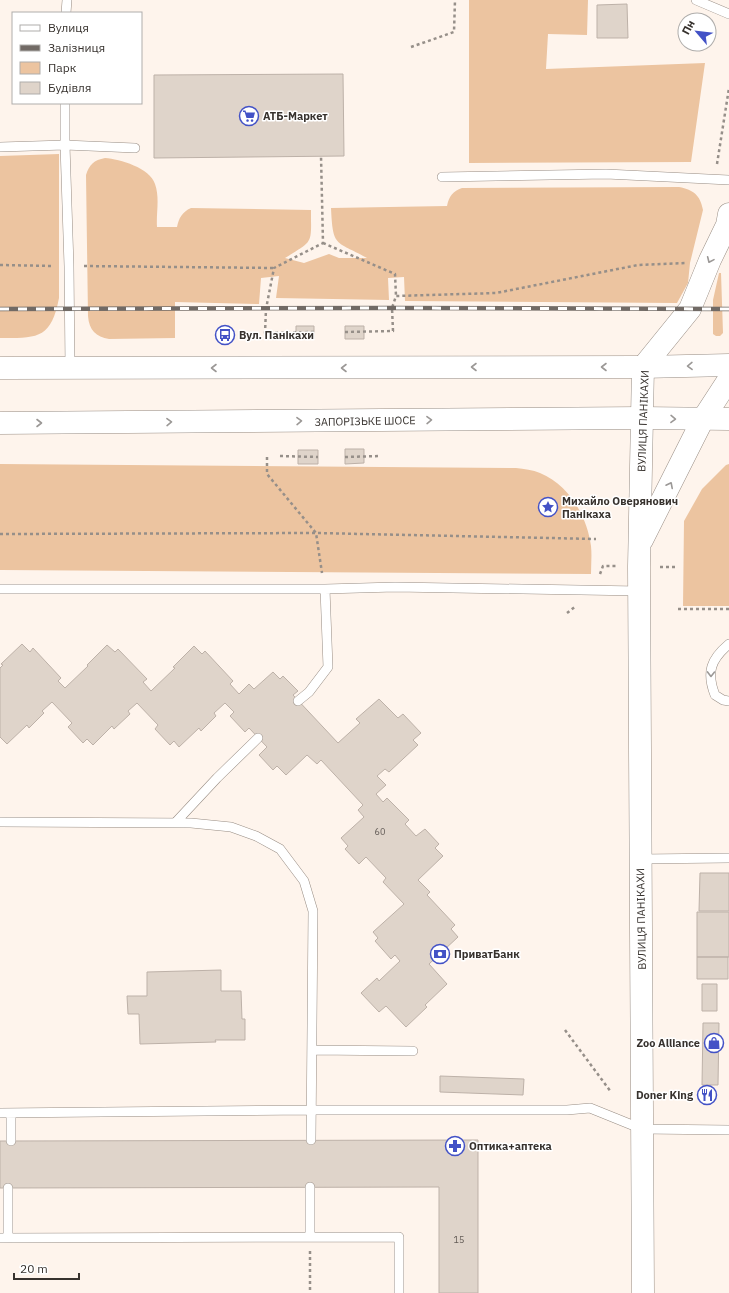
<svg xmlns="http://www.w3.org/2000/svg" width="729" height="1293" font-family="'IBM Plex Sans',sans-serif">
<rect width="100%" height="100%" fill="#fef4ec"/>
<!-- green -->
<path fill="#ecc4a0" d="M469,0H588L587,35L548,34L546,69L705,63L691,162L469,163Z
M59,154V298C51,339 38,338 0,338V156Z
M105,158C120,159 150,168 155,184C160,198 156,213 157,227H177C179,218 182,212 191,208L311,210C311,245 314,240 285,258L304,263L329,254L339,258H367C335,240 333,248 331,208L447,206C449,196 453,191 462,188L679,187C694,190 700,195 703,210L690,263L688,283L677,303L405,301L404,277L388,278L389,300L276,298L279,276L261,278L259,304L175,302V338L109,339C96,337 89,330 88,316L86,175C89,165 94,160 105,158Z
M719,273H721L723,333L720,336H716L713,334V300Z
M0,464L516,468C524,469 533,470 540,473C569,485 587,516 591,546C592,556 591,565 591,574L0,570Z
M729,464V606H683L684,521L702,489L726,465Z"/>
<!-- building -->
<path fill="#dfd4ca" stroke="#bdb1a8" d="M627,4L628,38H597V5Z
M343,74L344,156L154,158V75Z
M296,326H314V339H296Z
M345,326H364V339H345Z
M345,449H364V463L345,464Z
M298,450H318V464H298Z
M22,644L30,652L33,648L61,678L58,681L65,688L88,666L87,665L107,645L115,652L118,649L147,679L143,682L151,691L175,668L173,667L194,646L202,654L205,651L233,681L230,684L239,694L249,684L254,689L273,672L280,679L283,676L298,691L293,695L338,743L360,723L356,719L379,699L398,718L403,714L421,733L413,740L418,745L389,772L385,769L377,776L386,785L376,794L383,802L387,798L409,820L405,824L416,836L425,829L439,844L435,848L443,856L418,880L430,892L427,895L455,925L451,929L458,937L429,964L447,984L425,1005L427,1007L406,1027L386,1006L379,1012L361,993L377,978L379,981L400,961L395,955L391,959L375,941L378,938L373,932L404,904L383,882L386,878L366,857L359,864L345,849L348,846L341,838L364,817L358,810L363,805L321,760L317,764L307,755L286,775L277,766L273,770L259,755L267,747L249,728L245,732L230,716L234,712L225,703L214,713L216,716L201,731L199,728L179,747L174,741L170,745L155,729L158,725L137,703L128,711L130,714L114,729L112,726L93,745L87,739L83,743L68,727L72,723L52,702L42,711L44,713L29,728L27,725L7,744L0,737V668L3,665L1,664Z
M700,873H729V911H699Z
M697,912H729V957H697Z
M697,957H728V979H697Z
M221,970V991H241L242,1019H245V1040H215L216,1042L140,1044L139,1014H128L127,996H147V972Z
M702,984H717V1011H702Z
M703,1023H719L718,1085H702Z
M440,1076L524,1079L523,1095L440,1092Z
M701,1088H710V1102H701Z
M478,1140V1293H439V1187L0,1188V1141Z"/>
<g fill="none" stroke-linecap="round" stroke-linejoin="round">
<defs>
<path id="lane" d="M696,0L729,14
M66,13L67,0
M65,103V145L69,266L70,368
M0,147L65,145L135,148
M442,177L606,174L729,180
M0,589H325L395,587L639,591
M729,644C711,659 706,672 715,695L723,700L729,701
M298,701L309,692L328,667L325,589
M0,822L191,823L231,827L256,836L280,849L304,881L313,911L311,1140
M175,823L217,778L258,738
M640,859L729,858
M312,1050L413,1051
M0,1113L312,1110H567L590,1108L642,1129L729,1130
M11,1141V1113
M310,1237V1187
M0,1238L399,1237V1293
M8,1238V1188"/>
<path id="secondary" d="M642,540L703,419L729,379
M643,1293L639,567L643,367L690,309L710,260L727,225L729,214"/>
<path id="primary" d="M0,368L643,367L729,365
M0,423L642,418L729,419"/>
</defs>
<!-- lane casing -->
<use href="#lane" stroke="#988d84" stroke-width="10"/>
<!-- secondary casing -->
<use href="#secondary" stroke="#988d84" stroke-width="23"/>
<!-- primary casing -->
<use href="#primary" stroke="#988d84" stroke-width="23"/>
<!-- path -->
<path stroke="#968f89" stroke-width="2.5" stroke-dasharray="3 3" stroke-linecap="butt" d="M411,47L454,32L455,0
M717,164L729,88
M323,243L395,274L396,296
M0,265L53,266
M84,266L274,268
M314,332L265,333L266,309L274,268L323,243L321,156
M345,332L393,331L392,308L396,296L496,293L638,265L685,263
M280,456L318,457
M267,457V474L316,533L322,573
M345,457L380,456
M0,534L316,533L596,539
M660,567H678
M600,574L603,566H617
M678,609H729
M567,613L576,606
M565,1030L611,1092
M310,1251V1293"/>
<!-- lane -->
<use href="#lane" stroke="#fff" stroke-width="9"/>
<!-- secondary -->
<use href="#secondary" stroke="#fff" stroke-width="22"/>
<!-- primary -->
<use href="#primary" stroke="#fff" stroke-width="22"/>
<defs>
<path id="rail" d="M0,309L392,308L729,309"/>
</defs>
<!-- rail casing -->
<use href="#rail" stroke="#716a65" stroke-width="4.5"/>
<!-- rail -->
<use href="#rail" stroke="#fff" stroke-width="3" stroke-dasharray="9" stroke-linecap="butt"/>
</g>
<!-- one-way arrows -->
<defs><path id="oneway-chevron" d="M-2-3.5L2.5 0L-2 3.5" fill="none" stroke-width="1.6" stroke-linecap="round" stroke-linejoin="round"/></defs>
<g stroke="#9b9896">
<use href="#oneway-chevron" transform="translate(710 260) rotate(114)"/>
<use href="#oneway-chevron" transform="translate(690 366) rotate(179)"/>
<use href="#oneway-chevron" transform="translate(474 367) rotate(180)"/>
<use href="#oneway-chevron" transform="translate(604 367) rotate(180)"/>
<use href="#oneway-chevron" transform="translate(214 368) rotate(180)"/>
<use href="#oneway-chevron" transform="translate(344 368) rotate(180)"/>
<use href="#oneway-chevron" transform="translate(673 419) rotate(1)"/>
<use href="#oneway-chevron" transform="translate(429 420) rotate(-1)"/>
<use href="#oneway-chevron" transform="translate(299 421) rotate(-1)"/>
<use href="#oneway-chevron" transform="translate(169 422) rotate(-1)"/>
<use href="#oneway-chevron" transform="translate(39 423)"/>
<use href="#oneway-chevron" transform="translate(670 485) rotate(-63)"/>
<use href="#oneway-chevron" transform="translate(711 674) rotate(91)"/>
</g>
<!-- icons -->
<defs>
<symbol id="supermarket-ring" viewBox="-11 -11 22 22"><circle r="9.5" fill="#fff" stroke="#4352c6" stroke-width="1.5"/><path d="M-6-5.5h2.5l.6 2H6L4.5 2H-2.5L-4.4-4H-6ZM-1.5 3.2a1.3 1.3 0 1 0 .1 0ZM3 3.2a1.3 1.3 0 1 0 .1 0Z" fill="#4352c6"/></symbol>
<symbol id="bus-ring" viewBox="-11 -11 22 22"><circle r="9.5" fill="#fff" stroke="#4352c6" stroke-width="1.5"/><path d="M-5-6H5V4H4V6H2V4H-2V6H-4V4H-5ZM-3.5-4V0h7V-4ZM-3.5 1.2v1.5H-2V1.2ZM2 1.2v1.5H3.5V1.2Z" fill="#4352c6"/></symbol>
<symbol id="sight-ring" viewBox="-11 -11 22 22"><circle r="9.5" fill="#fff" stroke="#4352c6" stroke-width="1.5"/><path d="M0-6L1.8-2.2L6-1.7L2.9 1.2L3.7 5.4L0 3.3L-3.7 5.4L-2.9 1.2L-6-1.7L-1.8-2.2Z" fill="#4352c6"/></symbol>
<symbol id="bank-ring" viewBox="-11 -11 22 22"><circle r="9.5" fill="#fff" stroke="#4352c6" stroke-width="1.5"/><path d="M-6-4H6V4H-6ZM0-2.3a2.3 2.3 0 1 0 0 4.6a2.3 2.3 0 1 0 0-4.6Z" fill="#4352c6"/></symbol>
<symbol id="shop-ring" viewBox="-11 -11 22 22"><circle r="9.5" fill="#fff" stroke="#4352c6" stroke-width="1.5"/><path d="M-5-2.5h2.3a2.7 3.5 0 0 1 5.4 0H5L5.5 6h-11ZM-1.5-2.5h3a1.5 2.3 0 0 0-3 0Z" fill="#4352c6"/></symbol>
<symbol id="restaurant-ring" viewBox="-11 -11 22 22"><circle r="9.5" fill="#fff" stroke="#4352c6" stroke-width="1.5"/><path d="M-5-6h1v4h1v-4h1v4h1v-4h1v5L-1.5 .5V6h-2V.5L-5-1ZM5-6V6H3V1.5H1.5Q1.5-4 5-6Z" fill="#4352c6"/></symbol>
<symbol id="pharmacy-ring" viewBox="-11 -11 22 22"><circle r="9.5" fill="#fff" stroke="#4352c6" stroke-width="1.5"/><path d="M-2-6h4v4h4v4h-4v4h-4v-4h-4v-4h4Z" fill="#4352c6"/></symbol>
</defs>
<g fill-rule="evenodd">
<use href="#supermarket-ring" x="238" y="105" width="22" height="22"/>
<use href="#bus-ring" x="214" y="324" width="22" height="22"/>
<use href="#sight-ring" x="537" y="496" width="22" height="22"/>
<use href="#bank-ring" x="429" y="943" width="22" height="22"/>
<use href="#shop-ring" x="703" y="1032" width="22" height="22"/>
<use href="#restaurant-ring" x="696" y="1084" width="22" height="22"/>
<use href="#pharmacy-ring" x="444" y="1135" width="22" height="22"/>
</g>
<g text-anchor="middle" stroke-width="3" stroke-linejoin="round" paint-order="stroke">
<!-- number labels -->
<g font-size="9" fill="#615a55">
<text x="380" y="835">60</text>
<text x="459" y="1243">15</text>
</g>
<!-- poi labels -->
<g font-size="11" font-weight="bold" fill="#37322e" stroke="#fff" text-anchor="start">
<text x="263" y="120">АТБ-Маркет</text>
<text x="239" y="339">Вул. Панікахи</text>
<text x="562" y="505">Михайло Оверянович<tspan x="562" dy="13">Панікаха</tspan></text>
<text x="454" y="958">ПриватБанк</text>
<text x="700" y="1047" text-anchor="end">Zoo Alliance</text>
<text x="693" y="1099" text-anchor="end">Doner King</text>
<text x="469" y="1150">Оптика+аптека</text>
</g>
<!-- street labels -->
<g font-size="11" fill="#37322e" stroke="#fff">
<text transform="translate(365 421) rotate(-1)" y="4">ЗАПОРІЗЬКЕ ШОСЕ</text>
<text transform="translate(643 421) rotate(-88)" y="4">ВУЛИЦЯ ПАНІКАХИ</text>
<text transform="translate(641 919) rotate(-91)" y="4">ВУЛИЦЯ ПАНІКАХИ</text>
</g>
</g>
<!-- legend -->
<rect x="12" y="12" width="130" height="92" fill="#ffffff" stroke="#afadab"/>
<rect x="20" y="25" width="20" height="6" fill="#ffffff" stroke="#afadab"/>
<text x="48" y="32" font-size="12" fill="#37322e">Вулиця</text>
<rect x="20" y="45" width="20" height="6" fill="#716a65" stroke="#afadab"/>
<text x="48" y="52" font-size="12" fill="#37322e">Залізниця</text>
<rect x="20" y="62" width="20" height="12" fill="#ecc4a0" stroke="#afadab"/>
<text x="48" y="72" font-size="12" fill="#37322e">Парк</text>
<rect x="20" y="82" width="20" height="12" fill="#dfd4ca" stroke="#afadab"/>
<text x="48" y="92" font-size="12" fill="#37322e">Будівля</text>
<!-- north arrow -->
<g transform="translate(697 32) rotate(298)"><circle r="19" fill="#ffffff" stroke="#afadab"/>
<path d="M0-3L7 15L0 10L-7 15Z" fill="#4352c6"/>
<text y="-6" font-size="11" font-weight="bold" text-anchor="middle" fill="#37322e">Пн</text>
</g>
<!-- scale -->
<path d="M14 1273v6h65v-6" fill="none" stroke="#37322e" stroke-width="2"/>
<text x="20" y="1273" font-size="12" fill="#37322e" stroke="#ffffff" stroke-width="3" paint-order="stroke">20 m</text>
</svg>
